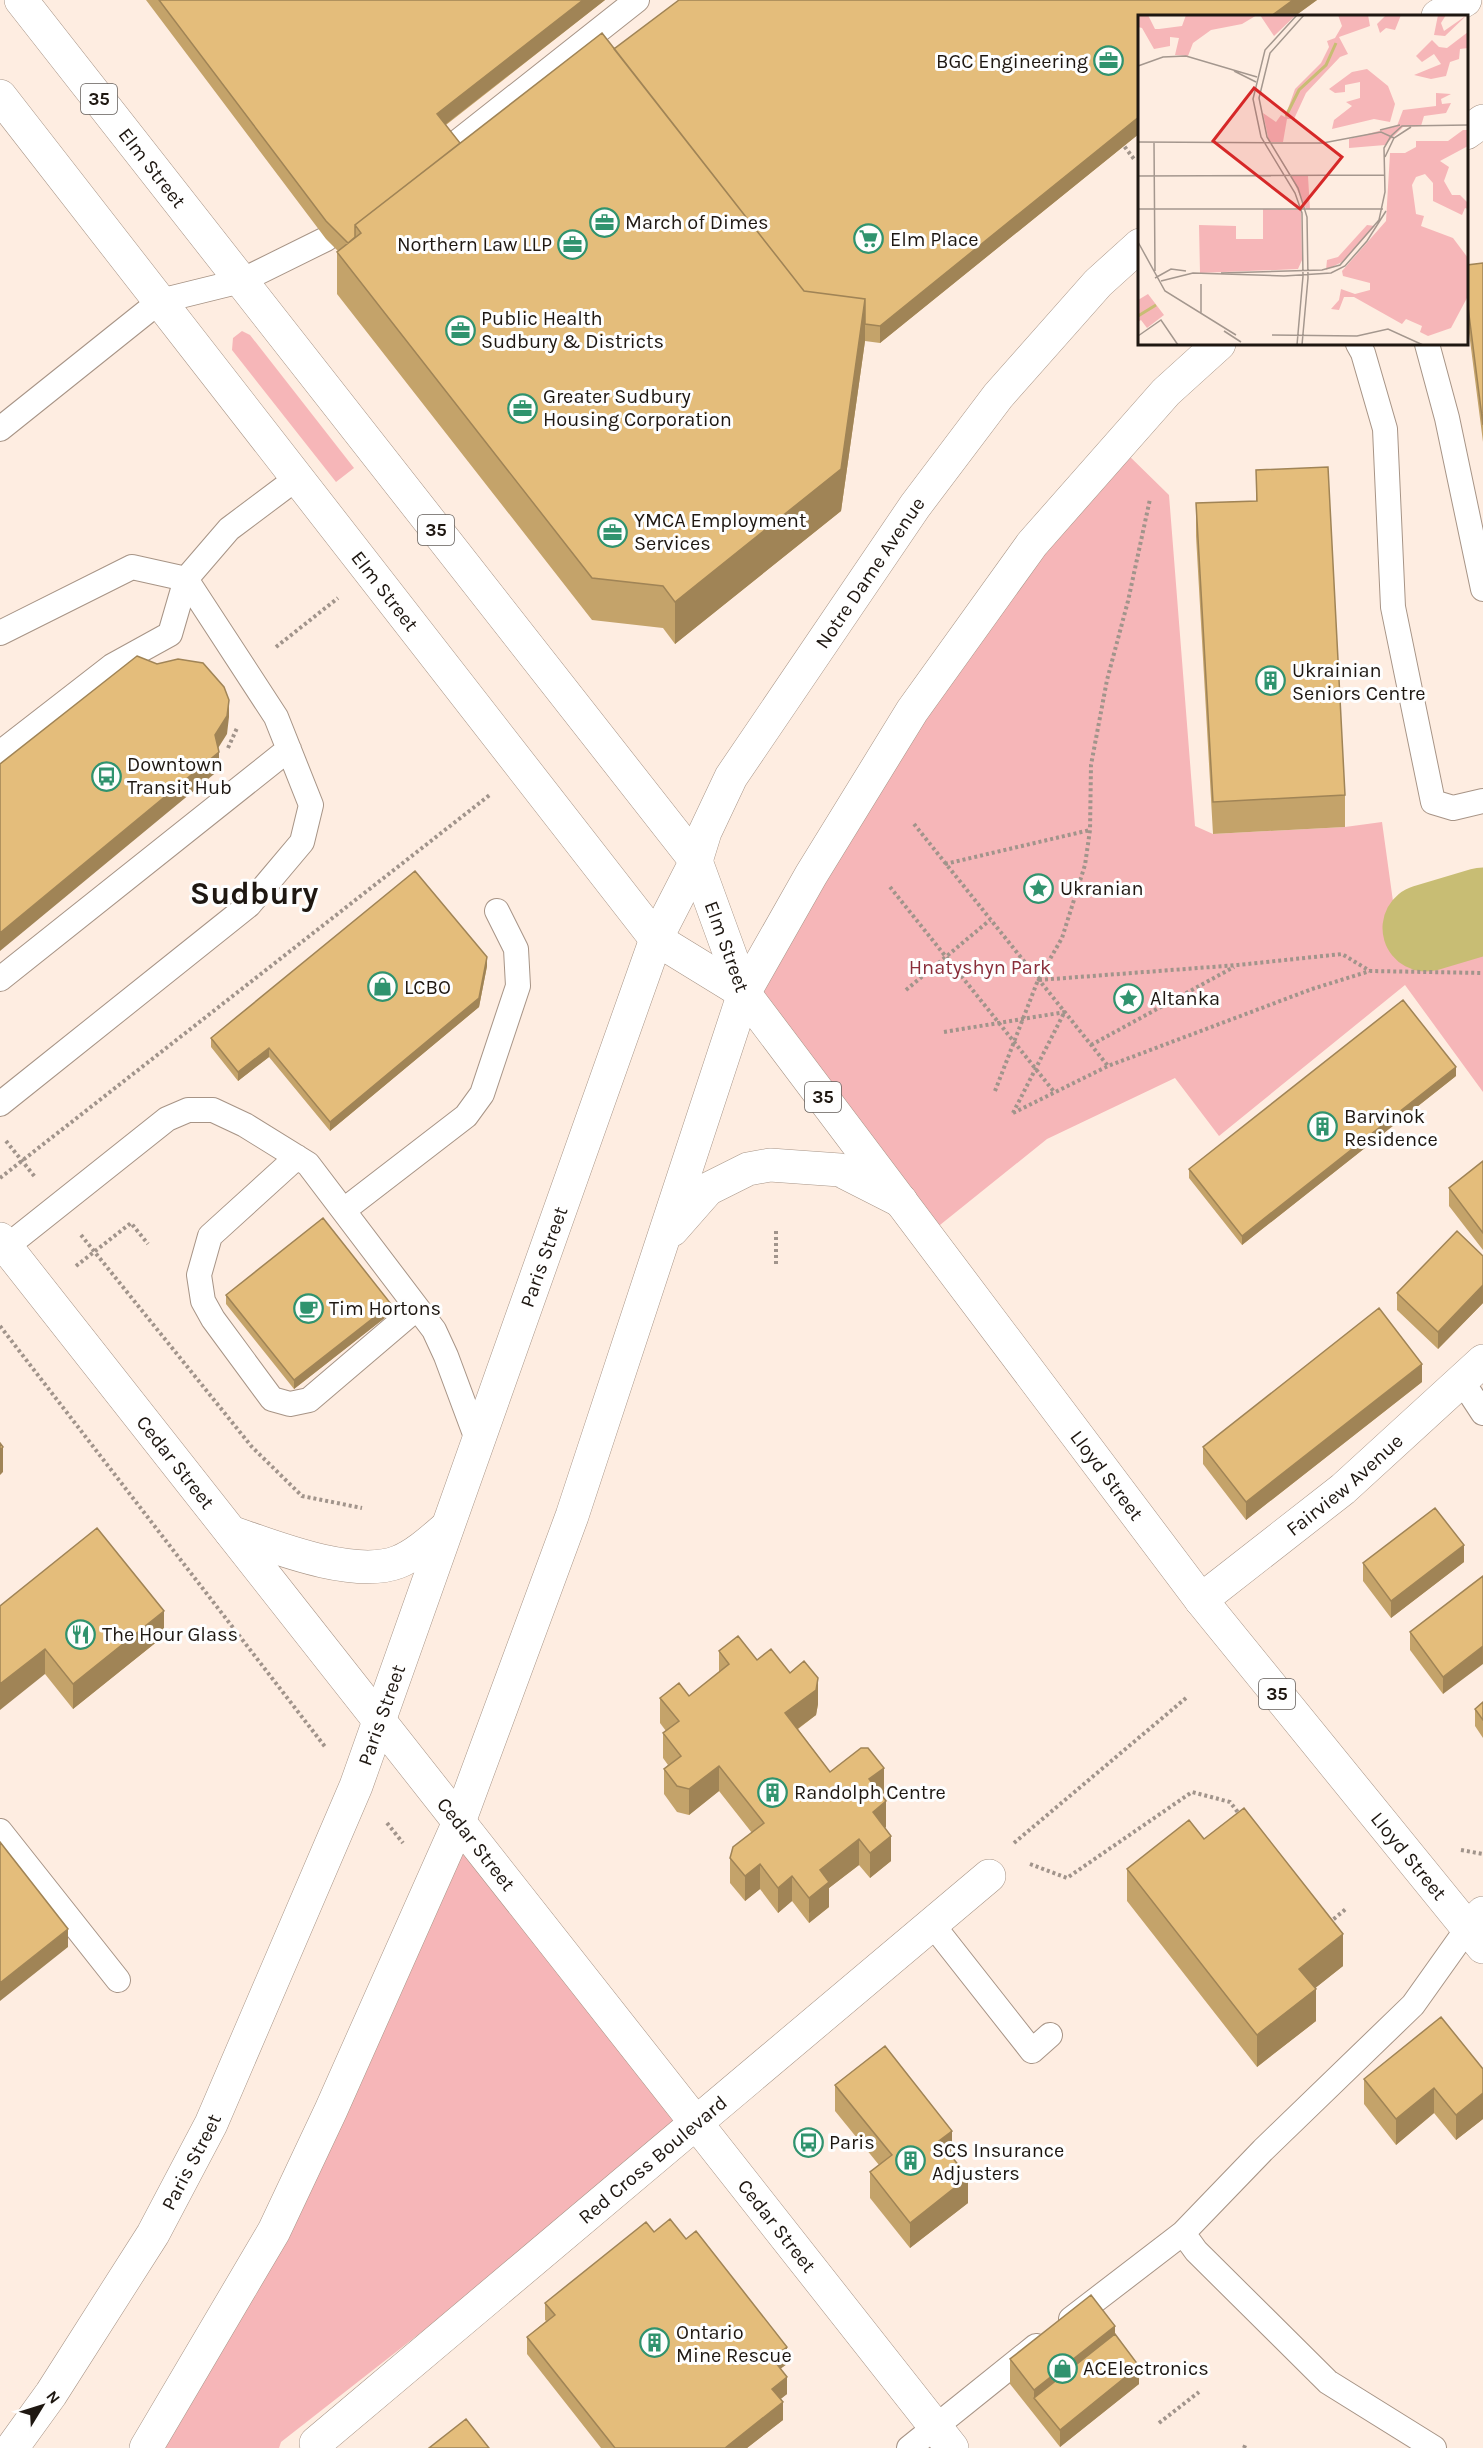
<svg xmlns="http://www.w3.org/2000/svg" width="1483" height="2448" font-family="Karla,sans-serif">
<rect width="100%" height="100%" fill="#feede1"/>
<!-- green -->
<path fill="#f6b6b8" d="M242,331L250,335L354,468L336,482L232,350L233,338Z
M1121,448L1169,495L1195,826L1213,834L1345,827L1382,822L1396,923L1483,883V1092L1405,985L1219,1136L1175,1078L1047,1139L930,1233L749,992L915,714Z
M459,1828L690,2122L281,2442L279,2448H150Z"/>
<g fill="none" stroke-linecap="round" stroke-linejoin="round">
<!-- river -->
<path stroke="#c8bd74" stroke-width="87" d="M1426,928L1483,911"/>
<defs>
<path id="lane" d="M451,147L637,0
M1358,344L1363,353L1385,429L1393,607L1433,802L1453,808L1483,801
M1427,344L1447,418L1483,589
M0,429L160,301L241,281L326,239
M0,633L132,567L186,579L276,717L311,805L302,842L249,905L0,1104
M0,753L112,666L170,634L186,579L229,529L297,478
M0,979L289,749
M297,1157L210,1236L199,1275L203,1301L213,1319L272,1399L290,1404L309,1400L417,1308
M344,1210L466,1116L482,1094L518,986L516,949L497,911
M6,1247L167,1119L188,1110H213L245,1125L308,1164L434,1330L446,1356L478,1442
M1462,1381L1483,1413
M0,1831L118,1980
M932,1924L1032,2051L1050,2035
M1183,2233L1196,2251L1328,2382L1434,2448
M1071,2319L1183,2233L1263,2150L1413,2005L1467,1929
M909,2448L1036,2346"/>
<g id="street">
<path id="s1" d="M1201,1600L1343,1489L1483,1361"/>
<path d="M1467,1929L1483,1913"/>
<path id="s2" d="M316,2443L989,1876"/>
</g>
<g id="secondary">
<path d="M1438,16L1465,0"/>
<path d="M1466,133L1483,121"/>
<path d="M672,1230L708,1189L748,1169L770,1165L840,1170L901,1201"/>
<path id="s3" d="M0,1239L952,2448"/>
<path d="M231,1532C274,1547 354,1579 398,1562C416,1555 433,1539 447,1527"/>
<path id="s4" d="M12,2448L51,2394L153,2234L211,2124L356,1786L656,939L696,861L705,832L731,777L915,506L998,396L1098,283L1140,245"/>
<path d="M146,2448L274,2231L331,2110L459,1822L572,1516L744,993L811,875L912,711L1032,544L1166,392L1219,344"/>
</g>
<g id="primary">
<path id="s5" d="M21,0L696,861L744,993L1201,1600L1483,1947"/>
<path id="s6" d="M0,96L656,939L744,993"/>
</g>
</defs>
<!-- lane casing -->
<use href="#lane" stroke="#a79486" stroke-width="26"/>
<!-- street casing -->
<use href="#street" stroke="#a79486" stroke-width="34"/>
<!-- secondary casing -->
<use href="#secondary" stroke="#a79486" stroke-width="34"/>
<!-- primary casing -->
<use href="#primary" stroke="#a79486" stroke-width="34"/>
<!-- path -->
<path stroke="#a1948b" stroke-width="4" stroke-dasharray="3 3" stroke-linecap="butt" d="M1121,142L1134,159
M276,647L338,598
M228,748L237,728
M914,824L1108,1066
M945,864L1090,830
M890,887L1055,1093
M1039,980L1238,965L1342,954L1370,971
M906,990L990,920
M944,1032L1065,1012
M1091,1045L1234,967
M995,1091L1038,980L1062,938L1085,865L1090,830L1091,765L1107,680L1128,601L1150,499
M1013,1113L1108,1066L1312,989L1370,971L1483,973
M1013,1113L1064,1013
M6,1141L35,1177
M0,1178L491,794
M81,1235L252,1447L302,1496L362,1508
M776,1264V1230
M76,1266L131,1223L148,1244
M0,1326L326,1748
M387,1823L403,1843
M1014,1843L1186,1698
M1461,1850L1483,1854
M1030,1864L1067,1878L1192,1792L1230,1802L1240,1815
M1329,1923L1347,1908
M1159,2423L1199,2392
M1244,2448L1246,2443"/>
<!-- lane -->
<use href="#lane" stroke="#fff" stroke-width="24"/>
<!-- street -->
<use href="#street" stroke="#fff" stroke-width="33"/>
<!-- secondary -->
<use href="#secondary" stroke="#fff" stroke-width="33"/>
<!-- primary -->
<use href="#primary" stroke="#fff" stroke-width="33"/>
</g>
<!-- wall -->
<path fill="#c4a36a" d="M146,0H605L446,125L460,143L614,49L679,0H1317L1295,16H1140V133L880,343L865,341L841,511L675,644L663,628L592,620L337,294V252L338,251L326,239Z
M1483,263V442L1467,317V265Z
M1256,470L1345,795V827L1213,834L1196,536V503L1256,501Z
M487,966L479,1007L330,1131L269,1057L238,1081L211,1047V1038Z
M1456,1076L1242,1245L1189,1178V1169Z
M1483,1161V1250L1449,1206V1188Z
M1483,1256V1303L1438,1349L1397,1310V1293Z
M226,1295L391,1313L294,1389L226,1304Z
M1422,1382L1246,1520L1203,1464V1447Z
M1464,1562L1391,1618L1363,1581V1563Z
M1483,1576L1443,1694L1410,1650V1632Z
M0,1606L164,1636L73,1709L45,1674Z
M719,1651L757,1660L790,1673L818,1704L816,1715L798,1729L830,1772L884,1793L881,1795L886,1827L885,1828L891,1861L870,1878L859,1865L829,1888V1907L809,1923L792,1901L778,1913L760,1889L745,1901L730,1883V1858L752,1833L719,1791L689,1815L677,1812L664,1794V1769L668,1765L663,1758V1733L666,1731L660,1723V1698L689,1696L719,1672Z
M1483,1702V1738L1475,1726V1709Z
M1204,1839L1343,1966L1315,1988L1316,2021L1257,2067L1127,1901V1869Z
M1483,2069V2119L1456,2140L1434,2113L1396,2145L1364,2104V2079Z
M835,2085L952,2156L951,2157L968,2203L910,2248L870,2198V2172L879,2165L835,2111Z
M654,2232L787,2364L781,2368L787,2394L780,2399L783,2420L747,2448H601L527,2354V2337L546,2321L545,2320V2303Z
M1115,2326V2334L1139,2384L1060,2447L1010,2384V2359Z"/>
<!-- shaded-wall -->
<path fill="#a08456" d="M583,0H605L437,131V114Z
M1293,0H1317L1295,16H1271Z
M1140,116V133L880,343V326Z
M865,299V341L841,511L675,644V602Z
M229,700V717L227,734L215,753V735Z
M219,752V770L0,951V933Z
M487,957V966L479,1007L330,1131V1122Z
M269,1048V1057L238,1081V1072Z
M1456,1067V1076L1242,1245V1236Z
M1483,1285V1303L1438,1349V1332Z
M391,1304V1313L294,1389V1380Z
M1422,1364V1382L1246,1520V1502Z
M3,1447V1472L0,1475V1450Z
M1464,1545V1562L1391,1618V1601Z
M164,1611V1636L73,1709V1684Z
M1483,1646V1664L1443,1694V1677Z
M45,1649V1674L0,1710V1684Z
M818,1678V1704L816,1715L785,1738V1713Z
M719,1766V1791L689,1815V1789Z
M884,1768V1793L869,1805V1779Z
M886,1801V1827L873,1837V1812Z
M891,1836V1861L870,1878V1853Z
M859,1839V1865L829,1888V1907L809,1923V1898L820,1870Z
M760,1864V1889L745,1901V1876Z
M792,1876V1901L778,1913V1888Z
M68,1929V1947L0,2001V1983Z
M1343,1934V1966L1299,2001V1969Z
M1316,1989V2021L1257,2067V2035Z
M1434,2088V2113L1396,2145V2119Z
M1483,2093V2119L1456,2140V2115Z
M952,2131V2156L939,2166V2141Z
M968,2177V2203L910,2248V2223Z
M1115,2326V2351L1034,2398V2390Z
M787,2347V2364L772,2375V2358Z
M1139,2366V2384L1060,2447V2430Z
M787,2377V2394L772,2406V2389Z
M783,2402V2420L747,2448H725Z"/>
<!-- building -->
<path fill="#e4bd7b" stroke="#a08456" stroke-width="1.5" d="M159,0H583L437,114L460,143L355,225V237L348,243L326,221Z
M679,0H1293L1271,16H1140V116L880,326L865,324V299L804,291L614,49Z
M602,33L804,291L865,299L841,469L675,602L663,586L592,578L337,252L361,233L355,225Z
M1483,263V425L1467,299V265Z
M1328,467L1345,795L1213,802L1196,503L1257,501L1256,470Z
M137,656L157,664L178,659L203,663L224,687L229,700L227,716L215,735L219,752L0,933V764Z
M415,871L487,957L479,998L330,1122L269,1048L238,1072L211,1038Z
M1403,1000L1456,1067L1242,1236L1189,1169Z
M1483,1161V1233L1449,1188Z
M323,1218L391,1304L294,1380L226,1295Z
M1457,1231L1483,1256V1285L1438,1332L1397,1293Z
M1379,1308L1422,1364L1246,1502L1203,1447Z
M0,1443L3,1447L0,1450Z
M1435,1508L1464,1545L1391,1601L1363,1563Z
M97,1528L164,1611L73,1684L45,1649L0,1684V1606Z
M1483,1576V1646L1443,1677L1410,1632Z
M738,1636L757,1660L771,1649L790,1673L804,1661L818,1678L816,1690L785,1713L830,1772L861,1748H868L884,1768L869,1779L886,1801L873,1812L891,1836L870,1853L859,1839L820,1870L829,1882L809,1898L792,1876L778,1888L760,1864L745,1876L730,1858L733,1847L764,1823L719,1766L689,1789L677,1786L664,1769L681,1756L663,1733L679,1721L660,1698L679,1683L689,1696L729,1664L719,1651Z
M1483,1702V1720L1475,1709Z
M1244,1808L1343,1934L1299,1969L1316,1989L1257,2035L1127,1869L1189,1820L1204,1839Z
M0,1842L68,1929L0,1983Z
M1441,2017L1483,2069V2093L1456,2115L1434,2088L1396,2119L1364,2079Z
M885,2046L952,2131L939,2141L968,2177L910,2223L870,2172L892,2155L835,2085Z
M670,2219L686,2239L696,2231L787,2347L772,2358L787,2377L772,2389L783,2402L725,2448H615L527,2337L555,2315L545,2303L646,2222L654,2232Z
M1091,2295L1115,2326L1034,2390L1010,2359Z
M1115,2334L1139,2366L1060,2430L1034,2398Z
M466,2419L489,2448H429Z"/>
<!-- icons -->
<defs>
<symbol id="office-ring" viewBox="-11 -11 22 22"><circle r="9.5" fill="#fefefe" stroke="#30936e" stroke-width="1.5"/><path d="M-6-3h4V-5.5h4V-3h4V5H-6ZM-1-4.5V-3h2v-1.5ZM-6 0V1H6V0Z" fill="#30936e"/></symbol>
<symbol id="supermarket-ring" viewBox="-11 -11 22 22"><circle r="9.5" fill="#fefefe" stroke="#30936e" stroke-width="1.5"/><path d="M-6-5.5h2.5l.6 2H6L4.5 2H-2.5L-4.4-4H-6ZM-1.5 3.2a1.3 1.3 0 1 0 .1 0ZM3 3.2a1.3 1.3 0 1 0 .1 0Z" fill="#30936e"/></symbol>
<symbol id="building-ring" viewBox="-11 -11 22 22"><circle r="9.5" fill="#fefefe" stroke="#30936e" stroke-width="1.5"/><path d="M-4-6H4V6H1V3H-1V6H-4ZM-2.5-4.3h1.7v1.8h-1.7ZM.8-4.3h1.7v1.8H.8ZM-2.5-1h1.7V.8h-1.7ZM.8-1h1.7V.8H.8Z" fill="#30936e"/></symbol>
<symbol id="bus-ring" viewBox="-11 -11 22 22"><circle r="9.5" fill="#fefefe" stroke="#30936e" stroke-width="1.5"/><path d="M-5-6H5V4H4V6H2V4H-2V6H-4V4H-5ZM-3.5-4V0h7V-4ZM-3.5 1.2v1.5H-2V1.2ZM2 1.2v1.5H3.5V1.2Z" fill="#30936e"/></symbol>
<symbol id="sight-ring" viewBox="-11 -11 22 22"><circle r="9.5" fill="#fefefe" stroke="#30936e" stroke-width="1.5"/><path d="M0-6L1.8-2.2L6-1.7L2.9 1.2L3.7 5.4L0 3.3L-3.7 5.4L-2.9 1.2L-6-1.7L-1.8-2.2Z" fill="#30936e"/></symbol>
<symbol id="shop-ring" viewBox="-11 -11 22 22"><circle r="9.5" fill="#fefefe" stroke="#30936e" stroke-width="1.5"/><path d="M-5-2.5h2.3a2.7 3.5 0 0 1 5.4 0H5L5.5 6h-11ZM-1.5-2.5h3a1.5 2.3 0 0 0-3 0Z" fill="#30936e"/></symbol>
<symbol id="cafe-ring" viewBox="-11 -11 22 22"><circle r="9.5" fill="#fefefe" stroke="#30936e" stroke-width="1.5"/><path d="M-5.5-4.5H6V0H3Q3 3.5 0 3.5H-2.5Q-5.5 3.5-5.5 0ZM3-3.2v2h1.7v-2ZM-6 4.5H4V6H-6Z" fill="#30936e"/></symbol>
<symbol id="restaurant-ring" viewBox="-11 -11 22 22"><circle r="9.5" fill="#fefefe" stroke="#30936e" stroke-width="1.5"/><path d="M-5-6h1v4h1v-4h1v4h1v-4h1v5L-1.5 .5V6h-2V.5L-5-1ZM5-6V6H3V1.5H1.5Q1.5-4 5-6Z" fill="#30936e"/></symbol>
</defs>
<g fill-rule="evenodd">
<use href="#office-ring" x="1092" y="44" width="33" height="33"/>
<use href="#office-ring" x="588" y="206" width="33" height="33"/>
<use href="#supermarket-ring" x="852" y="222" width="33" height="33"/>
<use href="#office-ring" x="556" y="228" width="33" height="33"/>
<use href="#office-ring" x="444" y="314" width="33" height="33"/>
<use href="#office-ring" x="506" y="392" width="33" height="33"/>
<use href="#office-ring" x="596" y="516" width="33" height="33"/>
<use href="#building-ring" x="1254" y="664" width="33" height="33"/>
<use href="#bus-ring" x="90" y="760" width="33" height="33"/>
<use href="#sight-ring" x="1022" y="872" width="33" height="33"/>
<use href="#shop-ring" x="366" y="970" width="33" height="33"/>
<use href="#sight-ring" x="1112" y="982" width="33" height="33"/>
<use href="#building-ring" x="1306" y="1110" width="33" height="33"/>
<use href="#cafe-ring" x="292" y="1292" width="33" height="33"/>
<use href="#restaurant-ring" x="64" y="1618" width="33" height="33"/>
<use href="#building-ring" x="756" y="1776" width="33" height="33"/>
<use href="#bus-ring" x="792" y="2126" width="33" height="33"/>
<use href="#building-ring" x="894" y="2144" width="33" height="33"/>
<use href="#building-ring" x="638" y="2326" width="33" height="33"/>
<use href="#shop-ring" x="1046" y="2352" width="33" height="33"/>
</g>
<g text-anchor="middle" stroke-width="6" stroke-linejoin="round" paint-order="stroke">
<!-- shield labels -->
<g fill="#fefefe" stroke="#615c58" stroke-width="1.5">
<rect x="81" y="84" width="36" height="30" rx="4.5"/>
<rect x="418" y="515" width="36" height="30" rx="4.5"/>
<rect x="805" y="1082" width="36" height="30" rx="4.5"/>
<rect x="1259" y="1679" width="36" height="30" rx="4.5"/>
</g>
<g font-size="18" font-weight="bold" fill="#1e1711">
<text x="99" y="105">35</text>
<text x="436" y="536">35</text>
<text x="823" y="1103">35</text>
<text x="1277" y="1700">35</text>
</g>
<!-- poi labels -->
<g font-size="20" fill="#1e1711" stroke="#fefefe" text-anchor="start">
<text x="1088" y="68" text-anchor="end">BGC Engineering</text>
<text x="625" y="229">March of Dimes</text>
<text x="890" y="246">Elm Place</text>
<text x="552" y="251" text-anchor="end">Northern Law LLP</text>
<text x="481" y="325">Public Health<tspan x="481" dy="23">Sudbury &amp; Districts</tspan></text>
<text x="543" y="403">Greater Sudbury<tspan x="543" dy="23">Housing Corporation</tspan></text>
<text x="634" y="527">YMCA Employment<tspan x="634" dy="23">Services</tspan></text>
<text x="1292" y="677">Ukrainian<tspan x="1292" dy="23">Seniors Centre</tspan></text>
<text x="127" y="771">Downtown<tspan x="127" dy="23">Transit Hub</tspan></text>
<text x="1060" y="895">Ukranian</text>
<text x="404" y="994">LCBO</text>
<text x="1150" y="1005">Altanka</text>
<text x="1344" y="1123">Barvinok<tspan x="1344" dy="23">Residence</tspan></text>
<text x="329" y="1315">Tim Hortons</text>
<text x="102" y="1641">The Hour Glass</text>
<text x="794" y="1799">Randolph Centre</text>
<text x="829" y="2149">Paris</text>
<text x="932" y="2157">SCS Insurance<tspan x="932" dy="23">Adjusters</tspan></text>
<text x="676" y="2339">Ontario<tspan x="676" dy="23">Mine Rescue</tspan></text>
<text x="1083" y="2375">ACElectronics</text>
</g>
<!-- street labels -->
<g font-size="20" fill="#1e1711" stroke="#fefefe">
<text dy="7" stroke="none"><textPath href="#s5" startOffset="213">Elm Street</textPath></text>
<text dy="7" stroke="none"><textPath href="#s4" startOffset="2073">Notre Dame Avenue</textPath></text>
<text dy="7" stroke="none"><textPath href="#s6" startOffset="627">Elm Street</textPath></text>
<text dy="7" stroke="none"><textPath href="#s5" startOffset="1185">Elm Street</textPath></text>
<text dy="7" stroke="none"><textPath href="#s4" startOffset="1310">Paris Street</textPath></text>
<text dy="7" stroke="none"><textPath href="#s3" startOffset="284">Cedar Street</textPath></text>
<text dy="7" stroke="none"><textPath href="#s5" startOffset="1838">Lloyd Street</textPath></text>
<text dy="7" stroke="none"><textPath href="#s1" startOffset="184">Fairview Avenue</textPath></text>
<text dy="7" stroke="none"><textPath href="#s4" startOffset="824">Paris Street</textPath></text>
<text dy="7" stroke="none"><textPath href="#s3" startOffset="770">Cedar Street</textPath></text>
<text dy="7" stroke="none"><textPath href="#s5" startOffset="2324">Lloyd Street</textPath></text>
<text dy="7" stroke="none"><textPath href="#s2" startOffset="440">Red Cross Boulevard</textPath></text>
<text dy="7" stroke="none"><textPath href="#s4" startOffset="338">Paris Street</textPath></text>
<text dy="7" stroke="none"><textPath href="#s3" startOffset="1256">Cedar Street</textPath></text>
</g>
<!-- park labels -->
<g font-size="20" fill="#8a2e3a" stroke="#fefefe">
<text x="980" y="974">Hnatyshyn Park</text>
</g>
<!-- town labels -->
<g font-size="32" font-weight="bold" fill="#1e1711" stroke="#fefefe">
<text x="254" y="904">Sudbury</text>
</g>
</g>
<!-- overview -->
<g transform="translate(1138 15)">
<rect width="330" height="330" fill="#feede1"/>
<path d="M0,0H10L17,14H21L44,11L48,0H119L104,9L73,15L55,28L50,41L37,40L41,23L32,22V31L16,34L4,13L0,12ZM122,0H158L136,21ZM200,0H230L232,11L201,22L210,39L202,42L168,78L156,104H149L145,127H131L125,98L138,107L143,100L147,102L157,74L183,48L191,32L189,26L197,23L204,11ZM248,0H263L257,15L248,13L242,18L239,9ZM300,0H308L303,8L306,16L329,0L307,21L296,20ZM330,17V33L322,34L321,44L312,47L308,61L293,64L276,60L303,49L296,39L284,47L278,41L294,25L301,32L309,33ZM229,54L250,71L257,89L252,107L236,104L194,114L196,105L214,91L208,87L222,83V67L207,70V77L197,78L191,74L214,57ZM298,78L313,79L303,84L304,89L313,88L308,98L286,101L283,111L265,112L247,130L211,133V124L259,111L265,95L298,91ZM325,115H330V131L302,146L311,152L306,166L314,180H322L330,188V194L327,193L324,200L295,186V168L287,159L278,162L274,170L278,199L286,201L283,211L315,223L330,243V281L313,313L290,321L282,317L284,311L268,304L264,309L216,282H206L201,295L193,294L201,285L203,274L217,279L232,275V268L205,261L204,256L248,206L252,138H267L278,132V126H310ZM153,161H170L172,194H168ZM125,194L163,195L164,245L160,254L62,258L61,210L98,211V224H125ZM229,210L237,211L206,246L188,255L189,245L200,242ZM10,279L26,300L9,313L3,305L0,307V285Z" fill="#f6b6b8"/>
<path fill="none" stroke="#c8bd74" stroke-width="3" d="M148,101L161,75L188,50L198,28M0,301L18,290"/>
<path fill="none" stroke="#a4978e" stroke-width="1.5" d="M159,0L127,35L115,84L123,122L157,178L164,198L165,261L159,330M0,51L25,42L48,41L119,62M96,56L118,67M242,115L262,110M0,127L185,128L243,117L256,123M16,127L17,256M247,142L256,123L273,112M0,161L247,160M0,194H245M0,227L27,276L98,320M83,258L184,255L202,250L241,205L247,177L246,133L253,121L264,111L330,110M17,263L33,254L48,256M23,266L55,258L146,261L193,258L207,251L229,226L248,196M63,298V269M86,316L103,327M134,320L219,321L250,314L285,330M0,321L23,305L40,330M164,330L170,263L169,202L160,173L129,122L121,83L132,38L166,0"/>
<path fill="#d62828" fill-opacity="0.15" stroke="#d62828" stroke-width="3" d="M116,73L204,142L162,194L75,126Z"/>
<rect width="330" height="330" fill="none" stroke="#1e1711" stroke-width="3"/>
</g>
<!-- north arrow -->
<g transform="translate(42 2406) rotate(52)" stroke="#fefefe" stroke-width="4.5" paint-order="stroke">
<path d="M0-4.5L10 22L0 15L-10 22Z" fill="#1e1711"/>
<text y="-9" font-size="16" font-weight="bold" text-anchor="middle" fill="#1e1711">N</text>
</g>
</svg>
